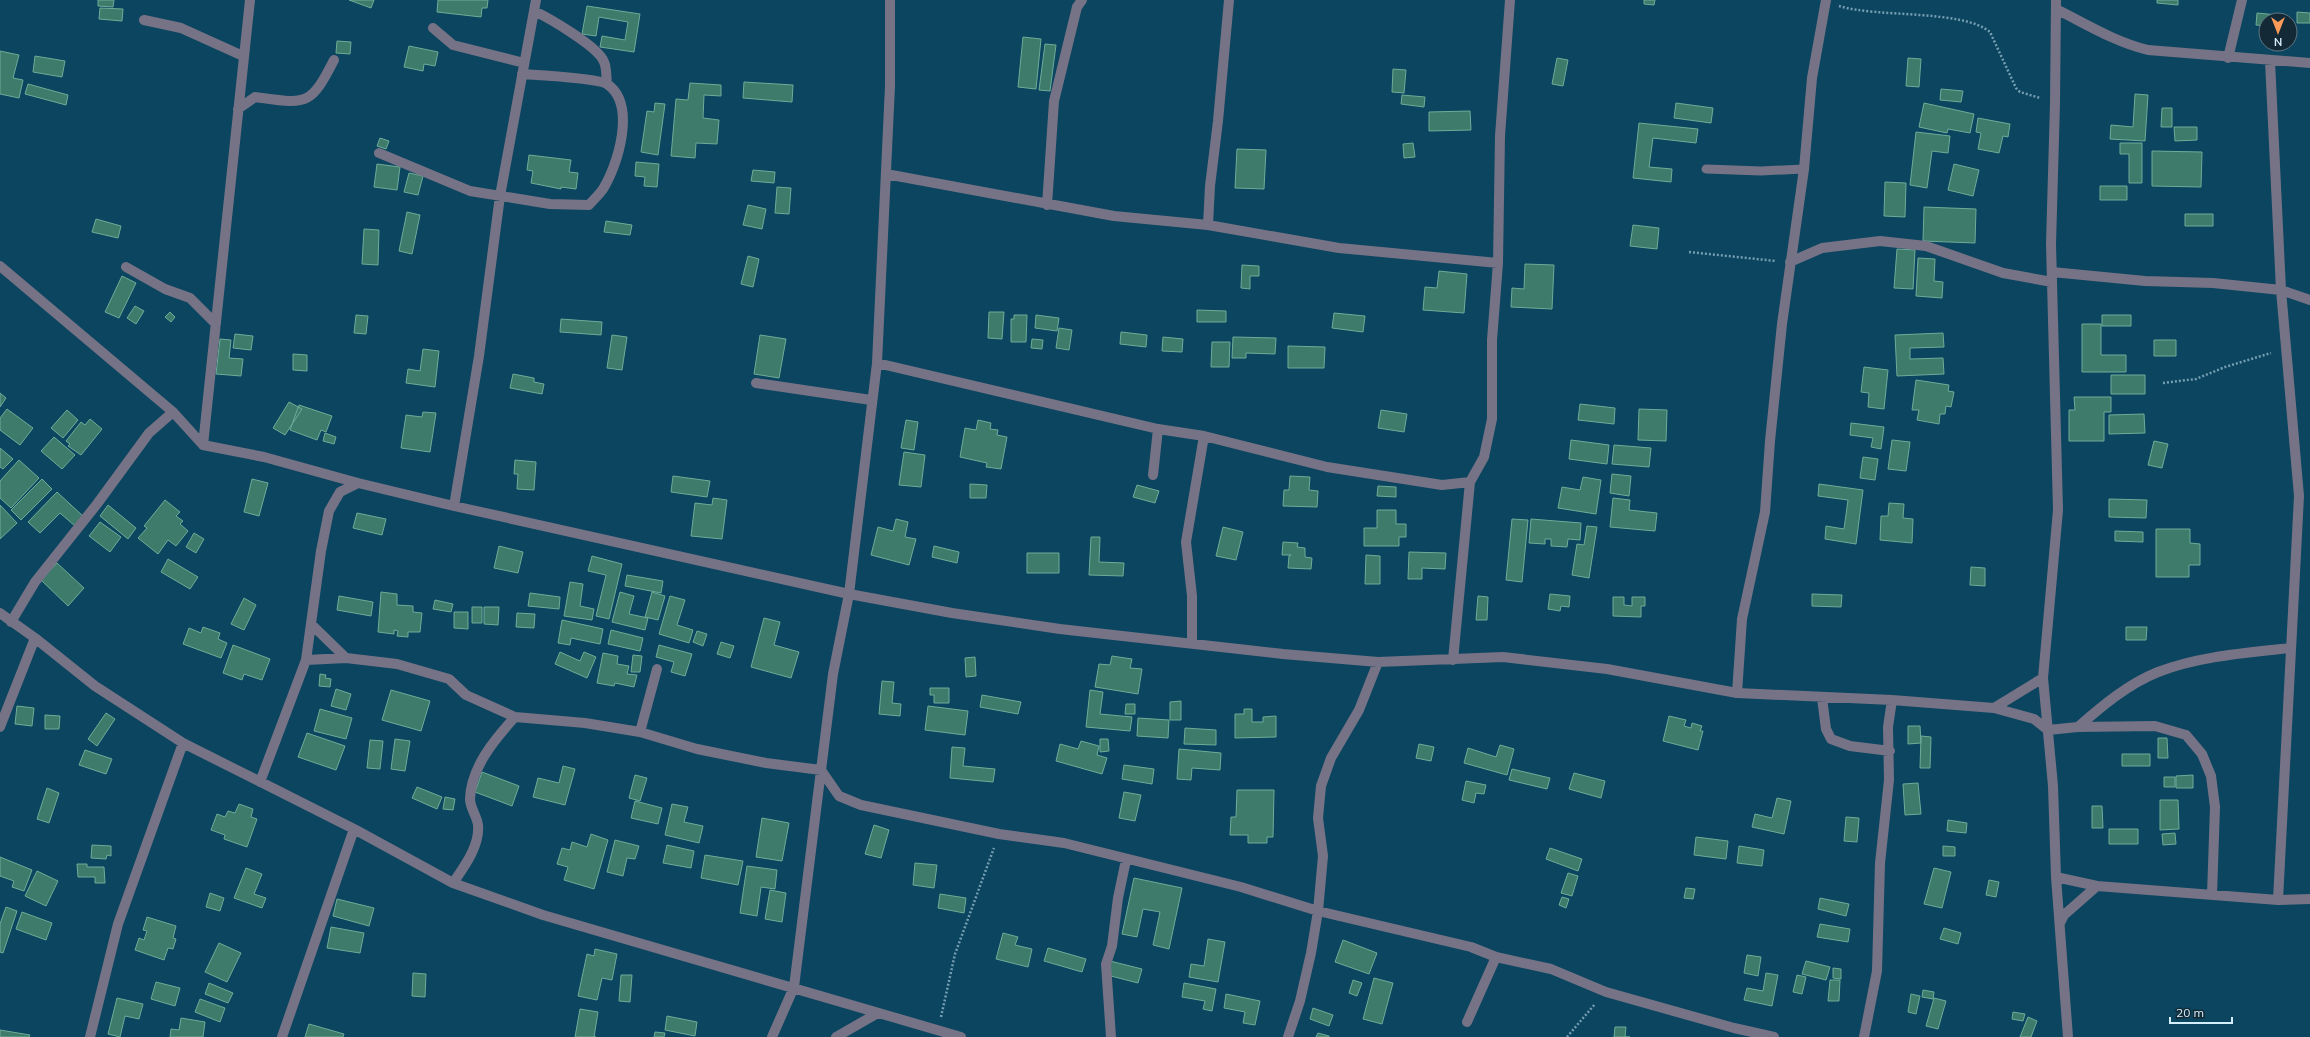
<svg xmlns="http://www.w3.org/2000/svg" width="2310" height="1037" font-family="Mulish,sans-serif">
<rect width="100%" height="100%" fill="#0c455f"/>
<!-- building -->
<path fill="#3e7b6a" stroke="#6eac99" d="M98,0H114L113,7L98,6Z
M349,0H374L371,8Z
M438,0H488L487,8H482L481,17L437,12Z
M1644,0H1655L1654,5L1644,4Z
M2157,0H2178V5L2157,3Z
M587,6L640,14L634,52L600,47L602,36L625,40L628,22L599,17L596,36L582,34Z
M100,8L123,9L122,21L99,19Z
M2297,12L2310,13V23H2297Z
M2257,13L2278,15L2277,20H2266V26L2256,25Z
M1023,37L1041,39L1036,89L1018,87Z
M337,41L351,42L350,54L336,53Z
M1045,44L1056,45L1050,91L1039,90Z
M409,46L438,52L435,66L424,64L423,71L404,67Z
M0,51L19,55L13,78L23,80L19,98L0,94Z
M35,56L65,61L62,77L33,72Z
M1557,58L1568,60L1563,86L1552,84Z
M1908,58L1921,59L1919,87L1906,86Z
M1393,69L1406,70L1404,93L1392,92Z
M744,82L793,85L792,102L743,98Z
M690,83L721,85V96L704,95L703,118L719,120L717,144L696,143L695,158L671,156L676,99L688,100Z
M28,84L68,95L66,105L25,94Z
M1941,89L1963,91L1961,102L1940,100Z
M2135,94L2148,95L2145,141L2110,139L2111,125L2133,127Z
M1402,95L1425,97L1424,107L1401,104Z
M655,103L665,104L658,155L641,152L647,111L654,112Z
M1676,103L1713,108L1711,123L1674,118Z
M1924,103L1974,114L1970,133L1948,129L1947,133L1919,127Z
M2162,108H2172V127H2161Z
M1470,111L1471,130L1429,131V112Z
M1978,118L2010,124L2008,137L2003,136L1999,153L1978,149L1981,133L1976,132Z
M1639,123L1698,129L1696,143L1653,138L1649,167L1672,169L1671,182L1633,178Z
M2174,127H2197V140L2175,141Z
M1916,132L1950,136L1948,153L1932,151L1927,188L1910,185Z
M380,138L389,141L386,149L377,146Z
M1413,143L1415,157L1404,158L1403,144Z
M2120,143H2142V183H2129V154H2120Z
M1237,149L1266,150L1264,189L1235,188Z
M2152,151L2202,152L2201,187L2152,186Z
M529,155L571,160L569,172L578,173L576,189L561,187V189L531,183L533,171L527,170Z
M636,162L659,164L657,187L644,186L645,177L635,176Z
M377,164L400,167L397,190L374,187Z
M1954,164L1979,170L1973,196L1948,190Z
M753,170L775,172L774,183L751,181Z
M409,173L423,176L418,195L404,192Z
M1885,182L1906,183L1905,217L1884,216Z
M2100,186H2127V200H2100Z
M777,187L791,188L789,214L775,213Z
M748,205L766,209L762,229L743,225Z
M1924,207L1976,209L1975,243L1923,241Z
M407,212L420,215L412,254L399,251Z
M2185,214H2213V226H2185Z
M96,219L121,226L118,238L92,232Z
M606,221L632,225L630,235L604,232Z
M1633,225L1659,228L1657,249L1630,246Z
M364,229L379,230L378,265L362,264Z
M1897,249L1915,250L1913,289L1894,288Z
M748,256L759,259L753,287L741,284Z
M1918,258L1935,259L1934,281L1943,282L1942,298L1916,296Z
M1525,264L1554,265L1552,309L1511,307L1512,288L1524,289Z
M1242,265L1259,266V276H1250V289L1241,288Z
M1439,271L1467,274L1464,313L1423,310L1425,287L1437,288Z
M122,276L136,283L119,318L105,312Z
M135,306L144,311L136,324L127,318Z
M1197,310L1226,311V322H1197Z
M170,312L175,317L171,322L165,317Z
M989,312H1004L1002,339L988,338Z
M1334,313L1365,316L1363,332L1332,328Z
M356,315L368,316L366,334L354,333Z
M1014,315H1027L1026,342H1011V319H1014Z
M1036,315L1059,318L1057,331L1035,328Z
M2102,315H2131V326H2102Z
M561,319L602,322L601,335L560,332Z
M2082,324H2101V355H2126V372H2082Z
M1059,328L1072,330L1069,350L1056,348Z
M1121,332L1147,335L1146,347L1120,344Z
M1943,333L1944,347L1910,348V359L1943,358L1944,374L1897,376L1895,335Z
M235,334L253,336L251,350L233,348Z
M612,335L627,337L622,370L607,368Z
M760,335L786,339L779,378L754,374Z
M1163,337L1183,339L1182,352L1162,351Z
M1233,337L1276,338L1275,354L1246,353V358H1232Z
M220,339L231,340L229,358L243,359L241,376L216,374Z
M1032,339L1043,340L1042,349L1031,348Z
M2154,340H2176V356H2154Z
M1212,342H1230L1229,367H1211Z
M1288,346L1325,347L1324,368H1288Z
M423,349L439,351L435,387L406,383L408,369L420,371Z
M293,354L307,355V371L293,370Z
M1864,367L1888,370L1884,409L1868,407L1869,393L1861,392Z
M513,374L534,378V382L544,384L542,394L510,388Z
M2111,375H2145V394H2111Z
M1916,380L1949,385L1948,391L1954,392L1951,407L1946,406L1945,414H1940L1939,424L1917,420L1919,410H1912Z
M0,393L6,398L0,407Z
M2074,397H2111V412H2104V441H2069V410H2075Z
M289,402L302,409L285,435L273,428Z
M1580,404L1615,408L1614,424L1578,420Z
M299,405L332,416L326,432L321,430L317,440L290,430Z
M7,409L33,428L20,445L0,430V418Z
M1639,409L1667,410L1666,441L1638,440Z
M67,410L78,420L63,438L51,428Z
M1381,410L1407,414L1404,432L1378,428Z
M423,412L436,413L430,452L401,448L406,415L422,417Z
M2144,414L2145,433L2109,434V415Z
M90,419L102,429L81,455L68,446L70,444L66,441L81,422L85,425Z
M906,420L918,422L914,450L901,448Z
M978,420L991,423L990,429L998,430L997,435L1007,437L1001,469L986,467L987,463L960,457L965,428L976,430Z
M1851,423L1884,427L1881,449L1871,447L1873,438L1850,435Z
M325,433L336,437L334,444L323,441Z
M54,437L75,455L62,469L41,451Z
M1571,440L1609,445L1607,464L1569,459Z
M1892,440L1910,442L1906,471L1888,469Z
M2154,441L2168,444L2162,468L2148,465Z
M1614,445L1651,448L1649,467L1612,464Z
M0,448L13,459L3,469L0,467Z
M904,452L925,455L921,487L899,485Z
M1863,457L1878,459L1875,480L1860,478Z
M19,460L39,478L11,508L0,498V481Z
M515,460L536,462L534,490L517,489L518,474H514Z
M1612,474L1631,476L1629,496L1610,493Z
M673,476L710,481L707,497L671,492Z
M1290,476L1310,477L1309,490L1318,491L1317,507L1283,506L1284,490H1289Z
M1583,477L1601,480L1596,514L1558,508L1562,487L1580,490Z
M42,479L52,489L21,520L11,510Z
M252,479L268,483L259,516L244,512Z
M970,484L987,485L986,498H970Z
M1819,484L1863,490L1856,544L1825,539L1826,526L1844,529L1848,500L1818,496Z
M1137,485L1159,491L1155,503L1133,497Z
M1378,486L1396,487V497L1377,496Z
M57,492L84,517L75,526L60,513L40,533L28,522Z
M713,498L727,500L722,539L691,536L695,503L712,505Z
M1613,498L1630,500L1629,510L1657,513L1655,531L1610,527Z
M2109,499L2147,500L2146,518L2109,517Z
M165,500L180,512L176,516L183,521L180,524L188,531L176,546L168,540L158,554L138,538L147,528L144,526Z
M1889,503L1904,504L1903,518L1913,519L1912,543L1880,540L1881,516H1888Z
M0,505L17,523L0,539Z
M108,505L136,528L128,539L100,516Z
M1377,510H1396V524H1406V537H1399V546H1364V528H1377Z
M357,513L386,519L382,535L353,528Z
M896,519L908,522L905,537L916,539L909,565L871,555L878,527L893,531Z
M1512,519L1528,520L1522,582L1506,580Z
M1531,519L1581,523L1580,540L1568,539L1567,547L1551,546V539H1545V544L1529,543Z
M100,522L121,537L110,552L89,536Z
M1587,526L1597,527L1589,578L1572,575L1577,544L1584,545Z
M1223,527L1243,532L1236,560L1216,556Z
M2156,529H2190V543L2200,544V565H2189V577H2156Z
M2115,531L2143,532V542L2115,541Z
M194,533L204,539L196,553L186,547Z
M1091,537H1100L1099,562L1124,563L1123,576L1089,575Z
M1283,542L1298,543L1297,547L1305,548V557L1312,558L1311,569L1288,568L1289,556L1291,555H1282Z
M499,546L523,552L518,573L494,568Z
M934,546L959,552L957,563L932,557Z
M1409,552L1446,553L1445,569L1422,568V579H1408Z
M1027,553H1059V573H1027Z
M1366,555L1380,556V584H1365Z
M592,556L622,564L609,619L596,616L606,575L588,571Z
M168,559L198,577L190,589L161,572Z
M57,563L84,588L68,606L41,580Z
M1971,567L1985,568V586L1970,585Z
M627,575L663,581L661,593L625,586Z
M570,582L583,584L580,606L594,609L592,620L564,616Z
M381,592L397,594V605L413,606V612L422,613L420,632H408V637L397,636L398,631L394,630V634L378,632Z
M620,592L634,596L629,614L648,618L645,630L612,622Z
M652,592L665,596L658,620L645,617Z
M530,593L560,597L559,609L528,606Z
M1550,594L1570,596L1569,607L1561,606L1560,611L1548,609Z
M1812,594L1842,595L1841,607L1812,606Z
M339,596L373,602L371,616L337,610Z
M670,596L685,600L677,625L693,630L689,643L659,634Z
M1478,596L1488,597L1487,620H1476Z
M1613,597H1624V605L1632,606V597H1645V606H1641V617L1613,616Z
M244,598L256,605L244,630L231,624Z
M435,600L453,604L451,612L433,609Z
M472,607H482V623H472Z
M484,607H499L498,625L484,624Z
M454,612H468V629L454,628Z
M517,613L535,614L534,628L516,627Z
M764,618L780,622L774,645L799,652L791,678L751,667Z
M562,620L603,629L600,644L571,638L570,645L558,643Z
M203,627L220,633L218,639L227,643L221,658L183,644L189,628L201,633Z
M2126,627H2147L2146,640H2126Z
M611,630L643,638L640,651L608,644Z
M697,631L707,634L703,646L693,642Z
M721,642L734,646L730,658L717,654Z
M233,645L270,659L262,680L244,674L242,680L223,673Z
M659,645L692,654L685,676L671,672L674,662L656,657Z
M560,652L580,661L584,652L596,657L587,678L555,664Z
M603,653L618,656L617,664L629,666L627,674L637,675L634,687L615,683L614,686L597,683Z
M633,655L642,656L640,672H631Z
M1112,656L1132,659L1130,668L1142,669L1138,694L1095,687L1099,664L1110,665Z
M975,657L976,676L966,677L965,658Z
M320,674L326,675L325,678L331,679L330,687L319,686Z
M882,681L894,682L892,703L901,704L900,716L879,714Z
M930,688H949V703H934V695H930Z
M336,689L351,694L346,710L331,706Z
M391,690L430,701L421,731L382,720Z
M1090,690L1103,692L1100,714L1132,717L1130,731L1086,727Z
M982,695L1021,702L1018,714L980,707Z
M1181,701V720H1170V702Z
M1126,704H1135V714H1125Z
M17,706L34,708L32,726L15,724Z
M928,706L968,711L965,735L925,730Z
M320,709L352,718L346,739L314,731Z
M1244,709H1252V722H1263V717L1276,716V737L1235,738V714H1244Z
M106,713L115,719L97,746L88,739Z
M45,715L60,716L59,729H45Z
M1669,716L1686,720L1684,726L1691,728L1692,723L1702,726L1700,731H1703L1698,750L1663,741Z
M1138,718L1169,720L1168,738L1137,736Z
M1908,726H1920L1921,743L1908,744Z
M1185,728L1216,730V745L1184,744Z
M307,733L345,746L336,770L298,757Z
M1921,736L1931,737L1930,768H1920Z
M2158,738H2167L2168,758H2158Z
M395,739L410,741L405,771L391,769Z
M1100,739H1108L1109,751L1100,752Z
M370,740L383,741L380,769L367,768Z
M1081,741L1099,746L1097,755L1107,758L1102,774L1056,761L1060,744L1078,749Z
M1419,744L1434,747L1431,761L1416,758Z
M1500,745L1514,749L1507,775L1464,763L1468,748L1496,757Z
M952,747L965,748L963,766L995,769L993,782L950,778Z
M1179,749L1221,753L1220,770L1192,768L1191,780L1177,779Z
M85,750L112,759L106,774L79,765Z
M2122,754H2150V766H2122Z
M1124,765L1154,769L1152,784L1122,779Z
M563,766L575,769L565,805L533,797L538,778L559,783Z
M1512,769L1550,778L1547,789L1509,780Z
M482,772L519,786L512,806L475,792Z
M1574,773L1605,781L1601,798L1569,789Z
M635,775L647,778L640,801L629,798Z
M2193,775V788H2176V776Z
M2164,777H2175V787H2164Z
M1466,781L1486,785L1484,794L1476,793L1474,803L1462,800Z
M1918,783L1921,814L1905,815L1903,784Z
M417,787L442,797L437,809L412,798Z
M47,788L59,793L49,823L37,819Z
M1237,790H1274L1273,837H1267V843H1248V835H1230L1231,817H1236Z
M1124,792L1141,795L1135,821L1119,818Z
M445,797L455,799L453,810L443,809Z
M1777,798L1791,801L1784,834L1752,827L1755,814L1772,818Z
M2160,800H2178L2179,829L2160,830Z
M635,801L662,808L658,824L631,818Z
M239,804L253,809L251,817L257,819L247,847L224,839L225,835L211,830L217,814L225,817L228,811L235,813Z
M672,804L688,807L684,822L703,826L699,843L665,835Z
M2092,806H2102L2103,828H2092Z
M1846,817L1859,818L1857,842L1844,841Z
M762,818L789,823L782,861L756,857Z
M1948,820L1967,823L1966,833L1947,831Z
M874,825L889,830L881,858L865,854Z
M2109,829H2138V844H2109Z
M2175,833L2176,844L2163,845L2162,834Z
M591,834L608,840L594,889L564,880L568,867L557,864L562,848L570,850L572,842L587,847Z
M1696,837L1728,841L1726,859L1694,855Z
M615,840L639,846L635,859L627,858L623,876L607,872Z
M92,845L111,846V856L107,855L106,859L91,858Z
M667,845L694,851L691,868L663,863Z
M1739,846L1764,850L1762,866L1737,863Z
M1943,846L1955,847V856H1943Z
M1550,848L1582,859L1578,871L1546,859Z
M705,855L743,861L738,885L701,878Z
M0,857L32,870L24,891L12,887L14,881L0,876Z
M915,863L937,865L934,888L913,885Z
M77,864H87V867H104L105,883H95V877H78Z
M747,866L777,870L775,889L761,887L757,916L740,913Z
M246,868L262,874L254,894L266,898L262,908L234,898Z
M1934,868L1951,872L1942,908L1924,904Z
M37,871L58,881L46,906L25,896Z
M1568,873L1578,876L1572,896L1561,893Z
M1134,878L1182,888L1169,949L1153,945L1160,912L1143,909L1137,937L1122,934Z
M1989,880L1999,882L1996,897L1986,895Z
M1686,888L1695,889L1693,899L1684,898Z
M770,890L786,893L782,922L765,919Z
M210,893L224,898L220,911L206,907Z
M940,894L966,898L964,913L938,908Z
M1562,897L1569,899L1566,908L1559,905Z
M1820,898L1849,904L1846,916L1818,909Z
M337,899L374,908L369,926L333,916Z
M6,907L17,911L3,953L0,952V924Z
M22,912L52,923L46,940L16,929Z
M147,917L176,926L173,938L176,939L173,949L168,948L164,960L135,950L139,938L144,940L147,931L143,930Z
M1820,924L1850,929L1848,942L1817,937Z
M331,927L364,933L360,953L327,948Z
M1944,928L1961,933L1958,944L1940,939Z
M1003,933L1018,937L1015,945L1032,949L1028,967L996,959Z
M1208,939L1225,942L1218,982L1189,977L1191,964L1204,966Z
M1343,940L1377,953L1369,974L1335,962Z
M219,943L241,953L227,982L205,972Z
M1048,948L1086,959L1082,972L1044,961Z
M595,949L617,954L612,980L602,978L597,1000L578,996L587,954L594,956Z
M1747,955L1761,957L1758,976L1744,973Z
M1110,961L1142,969L1138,983L1107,975Z
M1806,961L1830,967L1826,980L1802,974Z
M1833,968L1841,969V979L1833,978Z
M413,973L426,974L425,997L412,996Z
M1766,973L1778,975L1772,1006L1744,1000L1747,988L1763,991Z
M621,975H632L630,1002L619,1001Z
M1797,975L1806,977L1802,994L1793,992Z
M1374,978L1393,983L1382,1024L1363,1019Z
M1353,980L1362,983L1357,996L1349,993Z
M1830,980H1840L1839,1001H1828Z
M156,982L180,988L175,1006L151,999Z
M209,983L233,993L228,1003L205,994Z
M1184,983L1216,989L1212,1011L1203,1009L1205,1001L1182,997Z
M1923,990L1934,992L1933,999L1922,997Z
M1226,994L1260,1001L1255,1025L1243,1023L1245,1012L1224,1008Z
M1911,994L1920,996L1916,1014L1908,1012Z
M117,998L143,1004L139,1019L125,1016L120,1037L108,1034Z
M1934,998L1946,1001L1938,1029L1926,1026Z
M200,999L225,1008L220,1022L195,1012Z
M1313,1008L1333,1015L1329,1026L1310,1019Z
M580,1009L598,1012L594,1037H596H575Z
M2013,1012L2025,1014L2023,1021L2012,1019Z
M667,1016L697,1022L695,1036L665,1030Z
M2028,1017L2037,1021L2031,1037H2020Z
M181,1018L205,1022L203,1037H170L171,1029L179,1030Z
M309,1024L344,1034L343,1037H305Z
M1615,1027H1626L1625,1037H1630H1614Z
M0,1030L30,1035L29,1037H0Z
M655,1032L665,1033L664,1037H654Z
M1318,1033L1329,1036V1037H1316Z"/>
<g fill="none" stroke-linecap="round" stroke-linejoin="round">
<!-- path -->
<path stroke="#759eb2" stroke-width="2.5" stroke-dasharray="2 2" stroke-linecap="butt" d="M1839,6C1877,18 1962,9 1990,32L2016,88L2020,92L2040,98
M1689,252L1776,261
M2163,383L2196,379L2225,367L2271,353
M941,1017L955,954L994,848
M1567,1037L1595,1004"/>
<!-- lane -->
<path stroke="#767387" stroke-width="9" d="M1706,169L1761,171L1804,169"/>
<!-- street -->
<path stroke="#767387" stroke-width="10" d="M2056,0L2055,103L2051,244L2058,510L2043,678L2053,786L2056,877L2068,1037
M2056,9C2086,24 2115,42 2148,50L2310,63
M534,11C549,18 599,47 604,62C607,68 606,77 607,84
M144,20L181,28L243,56
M433,28L453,45L524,63
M2228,58L2242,0
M2270,61L2281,290L2299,496L2278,900
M238,109L255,97C307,104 310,107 334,60
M379,153L470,191L550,204L589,205C593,200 599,195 603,189C618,165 637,104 607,84C598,78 537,75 522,74
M886,174L1114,216L1208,225L1339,248L1498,263
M1047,205L1054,101L1077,7L1082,0
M1208,225L1210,186L1218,121L1229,0
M1790,262L1822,248L1880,241L1926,246L2003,273L2052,282
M0,266L173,412L203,445L264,457L358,483L454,506L849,594L952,613L1060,629L1283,654L1378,662L1503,657L1607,669L1737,693L1892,700L1994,708L2043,678
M126,267L165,289L190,298L216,324
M2052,272L2145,281L2213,283L2281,290L2310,300
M877,363L1158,429L1204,436L1327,467L1442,485L1470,482
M756,383L871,400
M203,445L250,0
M1153,475L1158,429
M454,506L479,356L500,196L536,0
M0,613L35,638L95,686L183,743L354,829L453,883L543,915L961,1037
M11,622L35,582L97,504L149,433L173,412
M311,624L346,658
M1192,644V596L1186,542L1204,436
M306,660L346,658L397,664L449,679L466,695L515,717L585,723L640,732L697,749L766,763L821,770L839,796L861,805L999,834L1064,843L1241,887L1318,911L1471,947L1496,957L1551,969L1606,992L1734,1028L1774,1037
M1453,660L1470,482L1484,457L1492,419V340L1498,263L1500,136L1510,0
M1737,693L1742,619L1765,512L1770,441L1782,324L1804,169L1812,78L1826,0
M1822,698L1826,729L1831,739L1850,746L1890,751
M1994,708L2034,719L2048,730L2078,727L2155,726L2186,735L2202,754L2211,776L2215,807L2212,895
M0,727L35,638
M2078,727C2102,706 2128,684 2158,672C2200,656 2246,653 2290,648
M640,732L657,669
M260,782L306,660L321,551L329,511L340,492L358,483
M2056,877L2097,886L2278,900L2310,899
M453,883C464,867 480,846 478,825C477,816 470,808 470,799C471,767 495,739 515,717
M2060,923L2064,915L2097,886
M1467,1022L1496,957
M90,1037L118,924L183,743
M282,1037L354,829
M772,1037L794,987L833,674L849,594L877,363L890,86V0
M836,1037L878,1013
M1111,1037L1106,964L1112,946L1118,898L1126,860
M1288,1037L1300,1001L1311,953L1318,911L1323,856L1318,818L1321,786L1331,758L1359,710L1378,662
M1864,1037L1877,971L1880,863L1889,780L1888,727L1892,700"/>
</g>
<!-- north arrow -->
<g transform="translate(2278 32) rotate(180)"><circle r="19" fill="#132935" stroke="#607885"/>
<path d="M0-3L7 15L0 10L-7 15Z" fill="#fe9b58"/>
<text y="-6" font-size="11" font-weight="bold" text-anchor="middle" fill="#d4eefe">N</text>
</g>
<!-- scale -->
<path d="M2170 1017v6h62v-6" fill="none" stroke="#d4eefe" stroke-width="2"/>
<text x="2176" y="1017" font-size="12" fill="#d4eefe" stroke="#132935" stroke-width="3" paint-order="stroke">20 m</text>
</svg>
